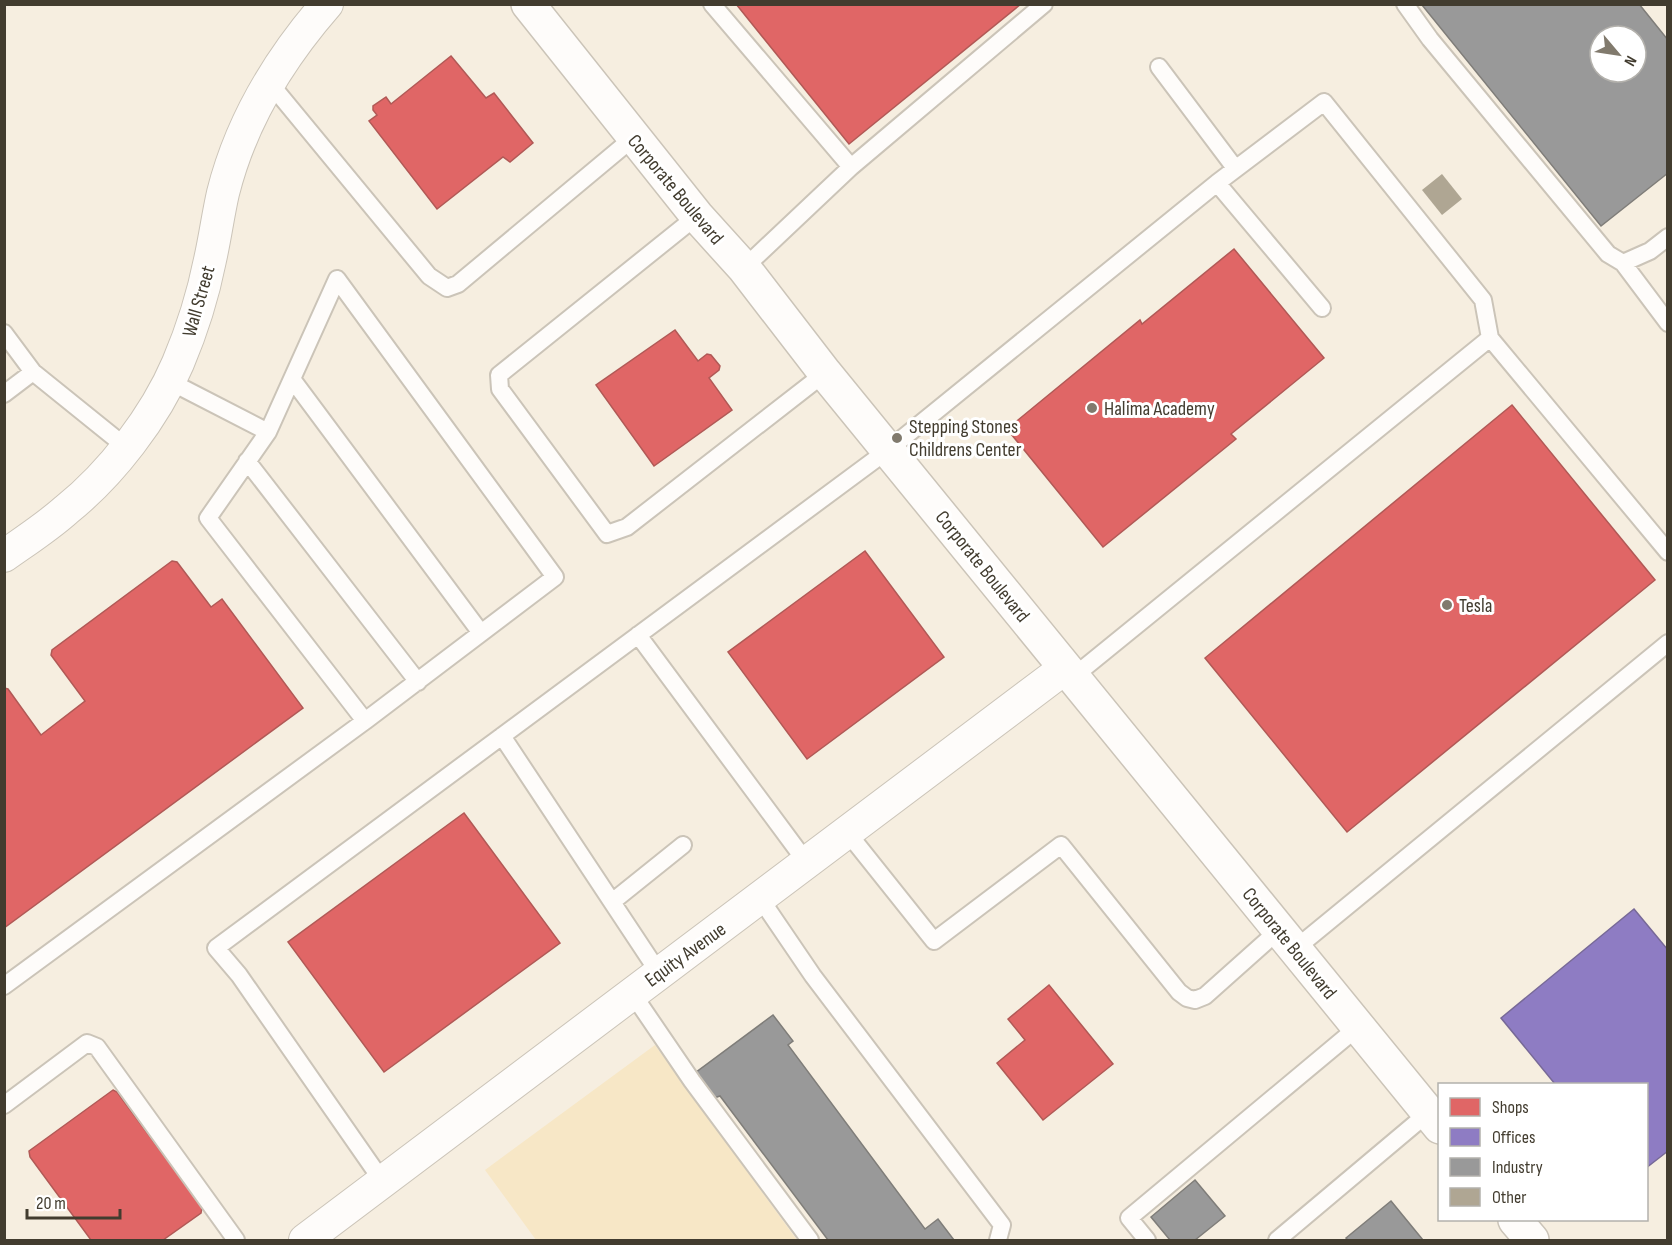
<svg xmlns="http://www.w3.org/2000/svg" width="1672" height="1245" font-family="'Sofia Sans Condensed',sans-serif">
<rect width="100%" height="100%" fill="#f6eee0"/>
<!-- green -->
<path fill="#f7e7c6" d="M655,1045L797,1240H536L485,1170Z"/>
<!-- shops -->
<path fill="#e06666" stroke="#b15956" stroke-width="1.5" d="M736,4H1021L849,144Z
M451,56L486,98L494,93L533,143L510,162L503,157L437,209L369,121L377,115L373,110V106L386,97L391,104Z
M1234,249L1324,358L1231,434L1236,439L1103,547L1007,429L1140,320L1142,324Z
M675,330L698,361L707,354L711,355L720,366L719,370L709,378L732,410L654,466L596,385Z
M1512,405L1655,580L1347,832L1205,658Z
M865,551L944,657L807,759L728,652Z
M172,561L177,562L211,607L222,599L303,708L4,928V688L8,689L41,735L85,701L51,655L52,650Z
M464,813L560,943L384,1072L288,942Z
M1049,985L1113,1064L1043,1120L997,1063L1025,1040L1008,1019Z
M113,1090L117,1092L202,1207L201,1213L163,1240H91L30,1157L29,1151Z"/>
<!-- offices -->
<path fill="#8e7cc3" stroke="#776997" stroke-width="1.5" d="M1634,909L1668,950V1151L1646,1168V1084H1555L1501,1018Z"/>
<!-- industry -->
<path fill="#999" stroke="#7f7d79" stroke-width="1.5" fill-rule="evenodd" d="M1639,4L1668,40V173L1601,226L1422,5ZM1600,36H1636V72H1600Z
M773,1015L793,1041L788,1045L925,1229L938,1219L954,1240H828L720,1096L714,1098L695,1073Z
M1195,1180L1225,1216L1195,1240H1170L1151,1217Z
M1391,1201L1423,1240H1348L1346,1238Z"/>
<!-- building -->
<path fill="#afa693" d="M1442,174L1462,199L1442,215L1422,190Z"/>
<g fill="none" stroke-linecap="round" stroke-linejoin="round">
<defs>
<path id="service" d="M712,4L851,167
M1405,4L1430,39L1608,254L1623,263L1650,251L1668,237
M1159,67L1235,168
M269,82L429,276L447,288L458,284L633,138
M1217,183L1324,102L1483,300L1490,338
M697,216L499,375L500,389L607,534L627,527L825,373
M1623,263L1668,323
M744,268L851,167L1044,4
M4,333L33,372L126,447
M292,379L481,633
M169,381L268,432L208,518L365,721L555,577L337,279L268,432
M4,394L33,372
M247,461L418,682
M638,635L807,863
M1073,677L1490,338L1668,552
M502,736L659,973
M847,832L934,941L1061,845L1179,992L1187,998L1195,1000L1205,996L1279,930
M760,898L813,976L1002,1225L998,1240
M612,902L683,845
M1295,949L1668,643
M4,986L365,721
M632,993L692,1081L810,1240
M4,1105L87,1043L97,1047L236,1240
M383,1182L239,975L216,948L888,450L1217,183L1322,308
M1147,1240L1129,1218L1358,1027
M1277,1240L1428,1113"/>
<path id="minor" d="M4,556C25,541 47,527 66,510C111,474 155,417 178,363C192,330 203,295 210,260C215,238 218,215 223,193C241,121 279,59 327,4
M305,1240L1065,668"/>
<path id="tertiary" d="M528,4L697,216L744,268L825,373L1440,1127
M1515,1220L1532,1240"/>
</defs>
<!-- service casing -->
<use href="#service" stroke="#cbc4b8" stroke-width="20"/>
<!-- minor casing -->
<use href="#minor" stroke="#cbc4b8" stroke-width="34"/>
<!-- tertiary casing -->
<use href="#tertiary" stroke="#cbc4b8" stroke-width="36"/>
<!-- service -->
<use href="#service" stroke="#fefcfa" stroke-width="16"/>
<!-- minor -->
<use href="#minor" stroke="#fefcfa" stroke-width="32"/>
<!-- tertiary -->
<use href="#tertiary" stroke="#fefcfa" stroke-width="33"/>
</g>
<!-- markers -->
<g fill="#817a6d" stroke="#fff" stroke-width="2">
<circle cx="1092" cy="408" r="6"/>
<circle cx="897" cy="438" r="6"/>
<circle cx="1447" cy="605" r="6"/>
</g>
<g text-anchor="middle" stroke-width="6" stroke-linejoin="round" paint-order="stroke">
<!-- street labels -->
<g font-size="20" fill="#423c2f" stroke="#fff">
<text transform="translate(676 189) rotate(50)" y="7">Corporate Boulevard</text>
<text transform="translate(198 301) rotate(-74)" y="7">Wall Street</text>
<text transform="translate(983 566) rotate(51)" y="7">Corporate Boulevard</text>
<text transform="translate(1290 943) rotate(51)" y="7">Corporate Boulevard</text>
<text transform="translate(685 954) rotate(-36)" y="7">Equity Avenue</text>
</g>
<!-- poi labels -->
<g font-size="20" fill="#423c2f" stroke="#fff" text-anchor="start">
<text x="1104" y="415">Halima Academy</text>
<text x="909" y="433">Stepping Stones<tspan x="909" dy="23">Childrens Center</tspan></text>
<text x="1459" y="612">Tesla</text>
</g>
</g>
<!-- border -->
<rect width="1672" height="1245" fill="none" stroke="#423c2f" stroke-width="12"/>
<!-- legend -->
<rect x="1438" y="1083" width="210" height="138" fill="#ffffff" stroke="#b3b1ac" stroke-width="1.5"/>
<rect x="1450" y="1098" width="30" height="18" fill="#e06666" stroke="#b3b1ac" stroke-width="1.5"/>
<text x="1492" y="1113" font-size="18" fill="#423c2f">Shops</text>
<rect x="1450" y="1128" width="30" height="18" fill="#8e7cc3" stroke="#b3b1ac" stroke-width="1.5"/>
<text x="1492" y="1143" font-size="18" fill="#423c2f">Offices</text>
<rect x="1450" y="1158" width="30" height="18" fill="#999999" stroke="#b3b1ac" stroke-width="1.5"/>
<text x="1492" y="1173" font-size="18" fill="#423c2f">Industry</text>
<rect x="1450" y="1188" width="30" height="18" fill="#afa693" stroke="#b3b1ac" stroke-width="1.5"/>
<text x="1492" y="1203" font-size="18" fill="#423c2f">Other</text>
<!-- north arrow -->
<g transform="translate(1618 54) rotate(119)"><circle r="28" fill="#ffffff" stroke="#b3b1ac" stroke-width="1.5"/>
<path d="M0-4.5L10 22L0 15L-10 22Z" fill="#817a6d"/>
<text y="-9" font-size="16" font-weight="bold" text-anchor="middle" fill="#423c2f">N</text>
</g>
<!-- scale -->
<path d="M27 1209v9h93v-9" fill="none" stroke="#423c2f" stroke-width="3"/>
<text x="36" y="1209" font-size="18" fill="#423c2f" stroke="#ffffff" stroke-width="4.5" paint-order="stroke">20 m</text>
</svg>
